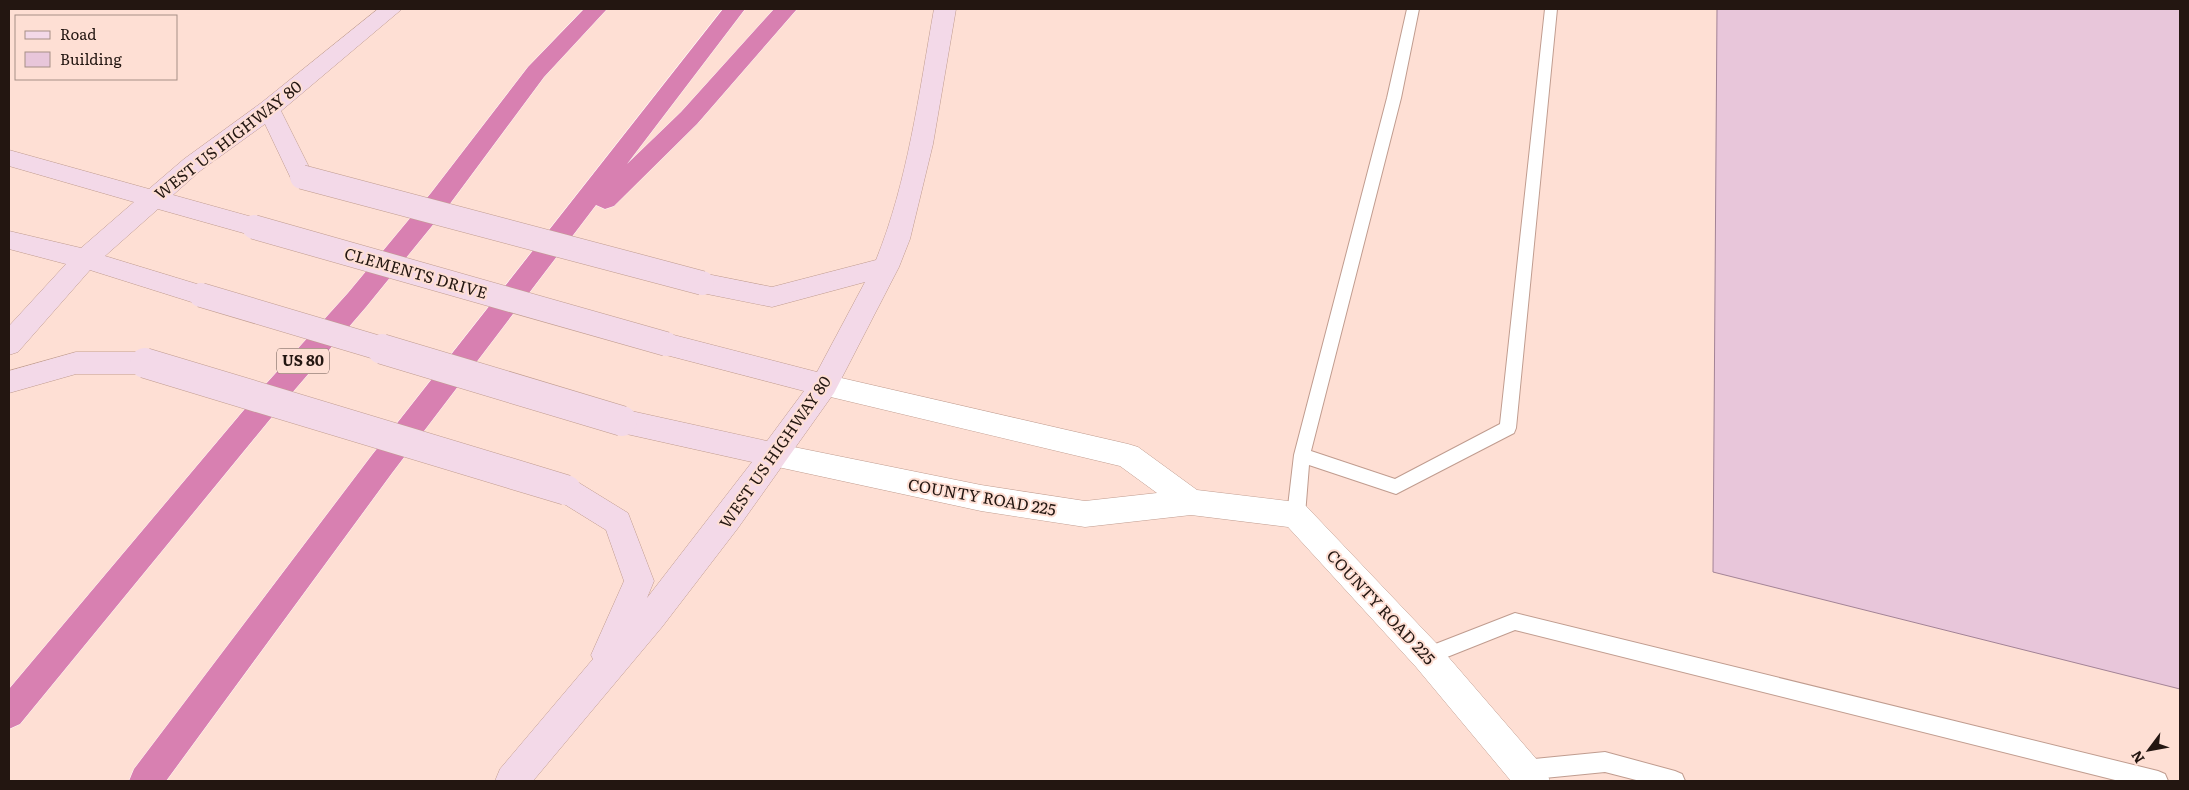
<svg xmlns="http://www.w3.org/2000/svg" width="2189" height="790" font-family="Literata,serif">
<rect width="100%" height="100%" fill="#fedfd4"/>
<!-- building -->
<path fill="#e8c6da" stroke="#a38396" d="M1717,9H2180V689L1713,572Z"/>
<g fill="none" stroke-linecap="round" stroke-linejoin="round">
<defs>
<path id="lane" d="M1407,9H1419L1401,98L1311,451L1395,479L1500,424L1545,9H1557L1516,428L1514,433L1396,494L1309,465L1305,515L1302,520L1296,523L1290,520L1287,515L1294,455L1387,98Z
M1515,613L2158,771L2165,774L2168,781H2119L1515,630L1427,665L1420,662L1418,656L1420,650Z
M1605,752L1675,771L1682,774L1685,781H1640L1605,772L1524,780L1517,777L1514,770L1517,763L1524,760Z"/>
<path id="street" d="M824,374L1128,444L1138,447L1197,490L1296,502L1306,506L1438,645L1545,769L1550,781H1511L1416,667L1288,527L1191,515L1085,527L981,511L764,464L760,455L764,446L774,443L981,485L1085,501L1157,493L1120,466L814,393L810,385L814,377Z"/>
<path id="secondary" d="M378,9H402L281,111L314,177L311,183L302,186L293,183L265,124L200,171L173,195L263,220L266,227L263,234L254,236L158,209L105,256L210,288L214,295L210,302L201,305L90,270L18,352L9,355V326L66,264L9,249V231L81,248L134,202L9,166V150L149,189L184,159L261,103Z
M934,9H956L933,144L910,239L899,267L834,393L738,528L662,627L533,781H495L500,769L593,659L591,655L624,581L606,530L556,499L552,490L556,481L566,477L576,481L628,513L654,581L647,598L752,462L622,433L612,429L608,421L612,413L622,409L767,441L804,391L666,355L657,352L653,344L657,336L666,333L817,372L865,282L772,307L702,293L693,290L689,283L693,276L702,273L772,287L876,260C908,181 919,93 934,9Z
M76,352H145L155,355L158,363L155,371L145,374H76L9,393V371Z"/>
<path id="highway" d="M584,9H607L544,77L449,205L366,307L285,401L20,724L9,729V689L265,385L348,293L431,193L528,67Z
M723,9H745L627,164L681,112L774,9H797L697,124L614,206L605,209L596,205L392,473L166,781H129L134,769L372,455Z"/>
</defs>
<!-- lane casing -->
<use href="#lane" stroke="#c09c8f" stroke-width="2"/>
<!-- street casing -->
<use href="#street" stroke="#c09c8f" stroke-width="1"/>
<!-- secondary casing -->
<use href="#secondary" stroke="#c09c8f" stroke-width="1"/>
<!-- highway casing -->
<use href="#highway" stroke="#fff" stroke-width="1"/>
<!-- lane -->
<use href="#lane" fill="#fff" fill-rule="evenodd"/>
<!-- street -->
<use href="#street" fill="#fff" fill-rule="evenodd"/>
<!-- secondary -->
<use href="#secondary" fill="#f3d9e8" fill-rule="evenodd"/>
<!-- highway -->
<use href="#highway" fill="#d880b1" fill-rule="evenodd"/>
<defs>
<path id="secondary-bridge-far1" d="M302,177L702,283
M254,227L666,344
M201,295L386,350"/>
<path id="secondary-bridge" d="M382,349L622,421
M145,363L566,490"/>
</defs>
<!-- secondary-bridge-far1 casing -->
<use href="#secondary-bridge-far1" stroke="#c09c8f" stroke-width="25" stroke-linecap="butt"/>
<!-- secondary-bridge casing -->
<use href="#secondary-bridge" stroke="#c09c8f" stroke-width="31" stroke-linecap="butt"/>
<!-- secondary-bridge-far1 -->
<use href="#secondary-bridge-far1" stroke="#f3d9e8" stroke-width="24"/>
<!-- secondary-bridge -->
<use href="#secondary-bridge" stroke="#f3d9e8" stroke-width="30"/>
</g>
<g text-anchor="middle" stroke-width="4" stroke-linejoin="round" paint-order="stroke">
<!-- shield labels -->
<rect fill="#fedfd4" stroke="#65524c" stroke-width="1" x="277" y="348.5" width="52" height="25" rx="4"/>
<g font-size="15" font-weight="bold" fill="#231611">
<text x="303" y="366">US 80</text>
</g>
<!-- street labels -->
<g font-size="16" fill="#231611" stroke="#fedfd4">
<text transform="translate(228 140) rotate(-38)" y="6">WEST US HIGHWAY 80</text>
<text transform="translate(416 273) rotate(16)" y="6">CLEMENTS DRIVE</text>
<text transform="translate(775 452) rotate(-55)" y="6">WEST US HIGHWAY 80</text>
<text transform="translate(982 497) rotate(10)" y="6">COUNTY ROAD 225</text>
<text transform="translate(1381 607) rotate(47)" y="6">COUNTY ROAD 225</text>
</g>
</g>
<!-- border -->
<rect width="2189" height="790" fill="none" stroke="#231611" stroke-width="20"/>
<!-- legend -->
<rect x="15" y="15" width="162" height="65" fill="#fedfd4" stroke="#a68f86"/>
<rect x="25" y="31" width="25" height="8" fill="#f3d9e8" stroke="#a68f86"/>
<text x="60" y="40" font-size="15" fill="#231611">Road</text>
<rect x="25" y="52" width="25" height="15" fill="#e8c6da" stroke="#a68f86"/>
<text x="60" y="65" font-size="15" fill="#231611">Building</text>
<!-- north arrow -->
<g transform="translate(2149 750) rotate(238)" stroke="#fedfd4" stroke-width="4" paint-order="stroke">
<path d="M0-4L9 19L0 12L-9 19Z" fill="#231611"/>
<text y="-8" font-size="14" font-weight="bold" text-anchor="middle" fill="#231611">N</text>
</g>
</svg>
